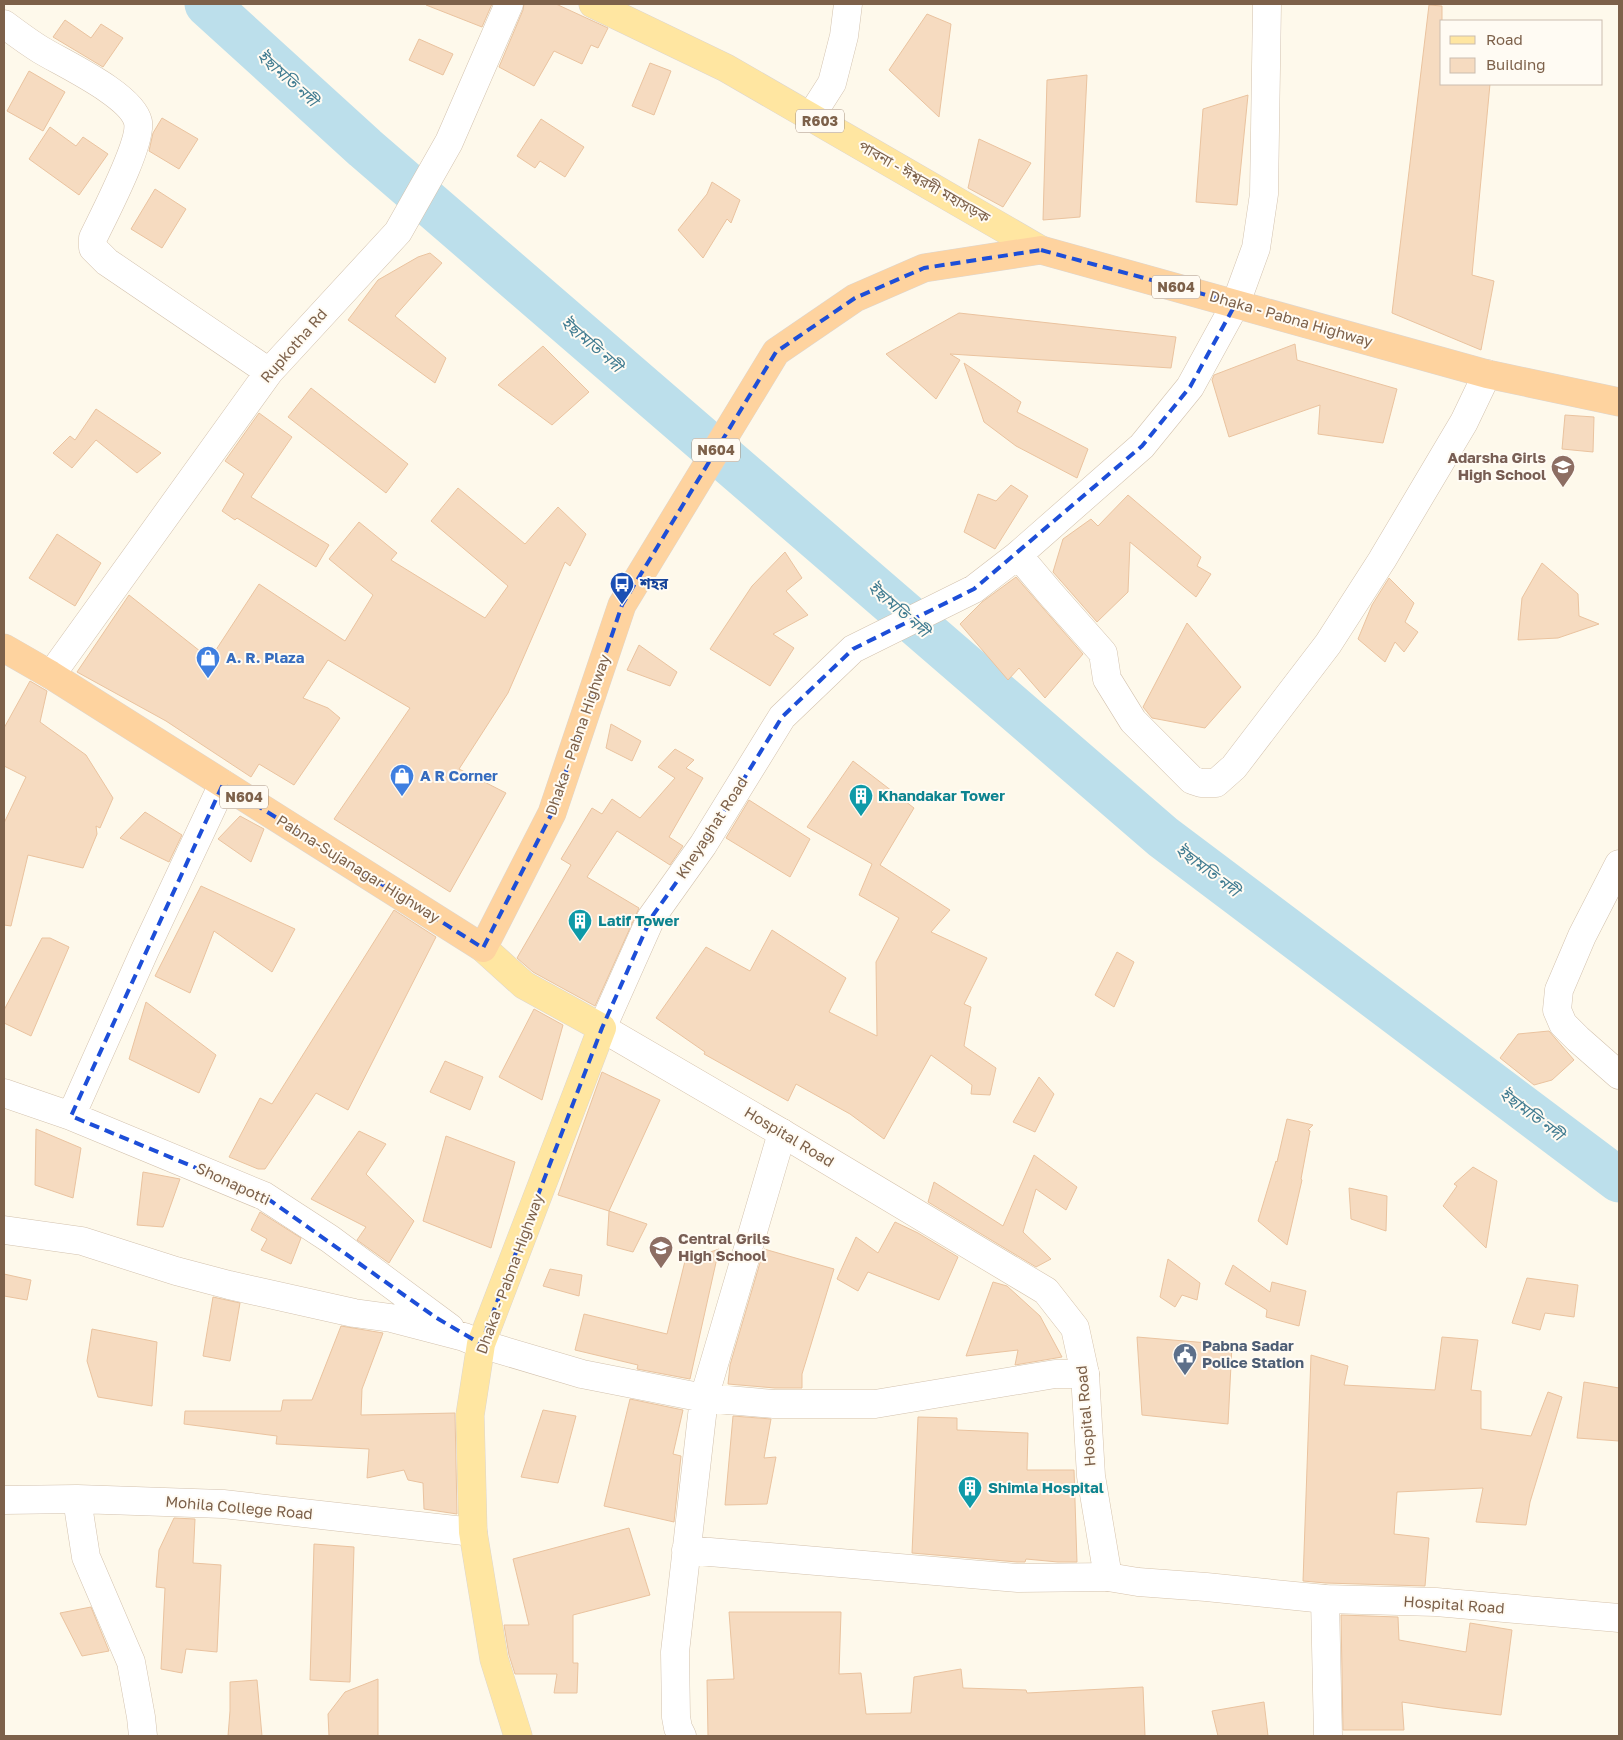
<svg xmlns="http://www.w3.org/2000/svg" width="1623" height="1740" font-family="'Golos Text','Noto Sans Bengali',sans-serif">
<rect width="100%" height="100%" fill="#fef9eb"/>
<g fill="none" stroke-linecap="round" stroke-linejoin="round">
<!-- river -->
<path stroke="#bcdfeb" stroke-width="45" d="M207,4L365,148L1163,837L1619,1180"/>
</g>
<!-- building -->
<path fill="#f6dbc0" stroke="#eac39f" d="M426,4H492L482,27L426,5Z
M524,4H556L608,28L598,48L591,45L582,64L554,51L534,86L499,67L523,10Z
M1429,5L1442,6V84H1490L1472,275L1494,281L1481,350L1392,313Z
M927,14L951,24L939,117L889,70Z
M65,20L91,38L101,24L123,38L103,67L53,37Z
M419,39L453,54L443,75L409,60Z
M650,63L671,71L654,115L632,106Z
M29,71L65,92L43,131L7,111Z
M1087,75L1080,217L1043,220L1047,80Z
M1248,95L1237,205L1196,202L1203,109Z
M162,118L198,139L179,169L149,151L153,133Z
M541,119L584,147L565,177L540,161L535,168L517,156Z
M50,127L76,146L83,137L108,154L79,195L29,159Z
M979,139L1031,163L1003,207L968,188Z
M712,182L740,200L731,223L727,219L703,258L678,230L707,194Z
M155,189L186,209L162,248L131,229Z
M430,253L442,263L395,316L446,358L435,383L348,320L378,280L418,257Z
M959,313L1176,337L1171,368L950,354L960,360L936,399L886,354Z
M1295,344L1297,360L1397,389L1383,443L1318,434L1320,405L1229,437L1212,380L1214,375Z
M543,346L589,392L552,425L498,385Z
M964,363L1021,402L1017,412L1088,449L1077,478L1016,446L984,422Z
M311,388L408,464L386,493L288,417Z
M96,409L161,453L137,473L96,440L72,468L53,453L70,436L75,440Z
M259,413L292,437L251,497L329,545L316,567L237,518L235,520L222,511L244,474L225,461Z
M1565,415L1594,417L1593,452L1562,449Z
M1011,485L1028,496L995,549L964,532L978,494L996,501Z
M458,488L525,544L558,507L586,534L570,566L565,562L508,693L459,769L506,793L450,892L334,819L410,708L328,660L303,698L328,708L340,718L294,785L259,764L251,777L166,721L77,672L129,595L210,659L259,584L345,641L373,595L329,559L359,522L397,553L391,560L485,618L508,586L431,521Z
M1128,495L1201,557L1197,566L1211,574L1196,597L1130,542L1128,592L1097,622L1053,572L1063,539L1091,519L1098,526Z
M57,534L101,563L75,606L29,578Z
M785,552L802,578L786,591L808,615L773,634L794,648L770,686L710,649L752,586Z
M1542,563L1578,594L1579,616L1599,624L1558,638L1518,640L1522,598Z
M1016,577L1083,654L1045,698L1019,668L1008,680L960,624L982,602Z
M1389,578L1414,603L1405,622L1418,632L1404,652L1395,642L1385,662L1358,639L1372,605Z
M1187,623L1241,687L1205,728L1152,718L1143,707Z
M639,645L677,672L670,686L627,670Z
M30,681L47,691L40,722L86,755L113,798L100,828L96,826L97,834L83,868L28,855L11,926L4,925V823L26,777L4,766V728Z
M611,724L641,741L632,761L606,748Z
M675,749L694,760L686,768L703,778L669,837L683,846L670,865L617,831L587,877L639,908L595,1006L533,972L517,958L571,865L561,859L592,808L602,814L612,799L640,818L675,778L658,767Z
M853,761L914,808L880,865L950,910L931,932L987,958L964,1004L971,1007L964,1046L996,1068L990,1095L971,1094L972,1085L931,1055L884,1139L850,1114L796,1084L788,1101L704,1054L705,1052L656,1018L706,947L750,971L772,930L846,978L829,1012L877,1036L876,962L899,918L859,895L872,864L807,827Z
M749,800L810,839L790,877L726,838Z
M145,812L182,835L169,862L120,838Z
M240,816L264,829L251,862L218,839Z
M201,886L295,929L272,972L214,931L190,993L155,976Z
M394,910L436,937L348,1110L316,1093L265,1169H258L229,1157L260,1098L272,1104Z
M42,938H50L69,947L31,1036L4,1023V1010Z
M1117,952L1134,962L1114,1007L1095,995Z
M146,1002L216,1055L199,1093L129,1059Z
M534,1009L563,1025L542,1100L499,1077Z
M1549,1031L1574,1060L1552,1080L1534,1085L1500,1058L1518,1034Z
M445,1061L483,1077L470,1110L430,1092Z
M602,1072L660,1100L609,1211L558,1195Z
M1039,1077L1054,1094L1035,1132L1013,1122Z
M1287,1119L1313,1125L1308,1130L1310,1131L1301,1179L1302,1180L1287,1245L1258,1221L1276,1161L1277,1162Z
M36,1129L81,1148L73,1198L35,1185Z
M359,1131L386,1144L366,1174L414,1221L389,1263L357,1240L366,1227L311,1199Z
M446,1136L515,1162L491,1248L423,1221Z
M1034,1155L1077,1187L1066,1210L1036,1189L1023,1232L1051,1259L1036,1267L928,1202L934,1182L1003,1226Z
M1473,1167L1497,1181L1486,1248L1443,1206L1457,1186L1454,1184Z
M143,1172L180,1179L163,1227L137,1225Z
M1349,1188L1387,1196L1386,1231L1351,1219Z
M609,1211L647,1224L633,1252L607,1245Z
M260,1212L301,1238L291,1264L261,1250L267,1239L251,1230Z
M895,1222L918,1233L958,1257L939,1300L868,1272L858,1291L837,1279L856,1237L878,1253Z
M719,1249L690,1379L637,1369L638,1365L575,1350L584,1314L667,1334L685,1261Z
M764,1249L834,1269L802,1374V1388H775L728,1384L730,1365Z
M1168,1259L1200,1283L1197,1300L1182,1295L1175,1307L1160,1297Z
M1233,1265L1270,1292L1272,1282L1306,1291L1299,1326L1266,1317L1267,1310L1225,1284Z
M550,1269L582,1275L579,1296L543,1286Z
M4,1274L31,1280L27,1300L4,1296Z
M1527,1278L1578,1285L1574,1317L1545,1313L1540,1330L1512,1323Z
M993,1282L1007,1286L1040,1316L1062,1357L1015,1365L1018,1350L966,1356Z
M213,1297L240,1303L230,1361L203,1356Z
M341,1326L383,1333L362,1389L361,1415L455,1413L457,1514L424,1509L423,1483L408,1480L404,1470L367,1478L369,1449L276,1444L277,1436L184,1424L185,1411H281L283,1400H312Z
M92,1329L157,1342L152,1406L98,1397L87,1361Z
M1137,1337L1232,1345L1228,1424L1142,1415Z
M1442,1337L1478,1340L1471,1390L1481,1391V1429L1531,1436L1548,1392L1562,1397L1530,1502L1526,1525L1476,1522L1483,1488L1397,1492L1394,1534L1429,1538L1425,1586L1326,1583L1303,1581L1311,1355L1348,1366L1344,1385L1435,1390Z
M1584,1382L1619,1388V1441L1577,1438Z
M630,1399L683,1410L673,1454L681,1456L674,1522L604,1506Z
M543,1410L576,1416L558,1483L521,1477Z
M733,1416L771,1419L764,1458L776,1457L767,1504L725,1505Z
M918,1417L957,1418V1430L1028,1433L1027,1470H1074L1077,1562H1058L1026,1559L1025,1562H1017L912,1553Z
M174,1518L195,1519L193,1563L221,1565L217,1652L186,1649L182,1673L161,1669L165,1588L156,1587L159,1550Z
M629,1528L650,1595L573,1615V1663H578L577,1693H554L557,1674H515L509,1655L504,1625H529L513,1559Z
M314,1544L354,1547L350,1682L310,1680Z
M91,1607L109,1651L82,1656L60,1613Z
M729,1612H841L839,1674L861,1673L866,1714L911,1713L914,1677L961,1669L963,1688L1026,1690L1027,1693L1143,1687L1145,1736H708L707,1680L734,1679Z
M1341,1615L1398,1617L1399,1640L1466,1652L1470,1623L1512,1630L1501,1715L1442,1708L1402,1702L1404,1730H1343Z
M378,1679V1736H329L328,1714L345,1692Z
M257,1680L262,1736H228L230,1711V1682Z
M1264,1702L1268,1736H1218L1212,1711Z"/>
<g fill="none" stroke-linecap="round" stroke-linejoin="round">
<defs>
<path id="minor" d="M4,24C16,33 28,42 41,50C64,64 132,95 138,122C142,143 104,215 93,238V248L107,262L269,372
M811,116L832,83L844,36L848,4
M1018,555L1050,593L1103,653L1107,679L1133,721L1192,780L1201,783H1216L1234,767L1328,644L1382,560L1464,422L1487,374
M51,675L269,372L398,232L449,142L509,4
M1619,864L1582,936L1559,990L1557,1010L1563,1024L1578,1039L1619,1075
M602,1028L651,918L703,845L782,717L853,649L974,589L1018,555L1142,446L1190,387L1236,303L1256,248L1264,194L1267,4
M4,1093L71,1116L264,1196L330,1239L450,1328
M71,1116L145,950L223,784
M4,1230L82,1241L176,1271L229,1285L354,1313L391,1318L464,1337L481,1344L582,1374L704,1398L774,1404H875L1055,1374H1085
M77,1499L86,1557L131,1662L141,1717L143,1736
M4,1500L77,1499L223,1504L473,1532
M686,1550L1018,1578L1108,1577
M1325,1599L1328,1736
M682,1736L678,1728L676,1717L675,1652L704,1398L782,1133"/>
<path id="secondary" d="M602,1028L782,1133L1046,1291L1075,1328L1085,1374L1091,1476L1108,1577L1138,1582L1206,1587L1325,1599L1436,1602L1619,1618"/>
<path id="primary" d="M593,4L726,68L1041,250
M483,948L524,985L602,1028L481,1344L470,1415L473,1532L494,1659L518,1736"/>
<path id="trunk" d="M4,648L51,675L483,948L552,813L622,605L776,352L855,298L924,268L1041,250L1487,374L1619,402"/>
</defs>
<!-- minor casing -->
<use href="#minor" stroke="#d3c2ae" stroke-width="29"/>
<!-- secondary casing -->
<use href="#secondary" stroke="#d6c3ac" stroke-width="29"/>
<!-- primary casing -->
<use href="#primary" stroke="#ddd6d0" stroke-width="29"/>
<!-- trunk casing -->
<use href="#trunk" stroke="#ddd6d0" stroke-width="29"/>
<!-- minor -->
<use href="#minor" stroke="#fff" stroke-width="28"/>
<!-- secondary -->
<use href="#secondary" stroke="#fff" stroke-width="28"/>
<!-- primary -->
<use href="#primary" stroke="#ffe6a1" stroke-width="28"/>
<!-- trunk -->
<use href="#trunk" stroke="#fed39f" stroke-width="28"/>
</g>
<!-- marked area -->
<path fill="none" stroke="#1d4ed8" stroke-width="4" stroke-dasharray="10 6" stroke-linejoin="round" d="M1041,250L1236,303L1190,387L1142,446L974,589L853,649L782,717L703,845L651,918L602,1028L481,1344L435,1317L264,1196L71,1116L223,784L483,948L552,813L622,605L776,352L855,298L924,268Z"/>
<!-- icons -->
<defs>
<symbol id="school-pin" viewBox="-11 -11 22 30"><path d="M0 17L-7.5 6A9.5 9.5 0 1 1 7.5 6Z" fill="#8d6e63" stroke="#fffbf3"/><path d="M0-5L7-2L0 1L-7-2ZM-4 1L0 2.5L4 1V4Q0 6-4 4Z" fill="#fff"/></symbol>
<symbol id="bus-pin" viewBox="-11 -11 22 30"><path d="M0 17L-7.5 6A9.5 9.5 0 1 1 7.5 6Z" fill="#1a4fb4" stroke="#fffbf3"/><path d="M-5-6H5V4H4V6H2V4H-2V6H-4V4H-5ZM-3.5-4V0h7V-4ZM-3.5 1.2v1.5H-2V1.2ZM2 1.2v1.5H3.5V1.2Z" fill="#fff"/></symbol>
<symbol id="shop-pin" viewBox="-11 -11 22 30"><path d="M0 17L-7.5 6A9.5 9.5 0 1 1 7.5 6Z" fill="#3f7fe0" stroke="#fffbf3"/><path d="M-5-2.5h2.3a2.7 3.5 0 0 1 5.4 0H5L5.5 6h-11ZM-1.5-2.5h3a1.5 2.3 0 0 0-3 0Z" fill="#fff"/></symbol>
<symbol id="building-pin" viewBox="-11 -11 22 30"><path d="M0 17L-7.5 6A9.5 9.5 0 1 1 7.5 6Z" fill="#0f9aa8" stroke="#fffbf3"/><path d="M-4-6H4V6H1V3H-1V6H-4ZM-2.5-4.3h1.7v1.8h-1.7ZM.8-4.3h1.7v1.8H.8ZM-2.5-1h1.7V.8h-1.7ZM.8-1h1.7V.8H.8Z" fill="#fff"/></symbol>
<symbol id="civic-pin" viewBox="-11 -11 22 30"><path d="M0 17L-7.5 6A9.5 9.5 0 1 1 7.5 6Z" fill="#5c6f8a" stroke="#fffbf3"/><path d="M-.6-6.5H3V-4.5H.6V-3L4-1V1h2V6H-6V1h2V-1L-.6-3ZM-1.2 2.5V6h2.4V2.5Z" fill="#fff"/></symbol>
</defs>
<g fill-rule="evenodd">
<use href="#school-pin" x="1549" y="453" width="28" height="38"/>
<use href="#bus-pin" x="608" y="570" width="28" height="38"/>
<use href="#shop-pin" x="194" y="644" width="28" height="38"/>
<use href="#shop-pin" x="388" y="762" width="28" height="38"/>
<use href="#building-pin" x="847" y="782" width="28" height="38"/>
<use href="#building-pin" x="566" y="907" width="28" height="38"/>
<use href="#school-pin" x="647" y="1234" width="28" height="38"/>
<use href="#civic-pin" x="1171" y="1341" width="28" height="38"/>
<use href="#building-pin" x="956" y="1474" width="28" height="38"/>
</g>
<g text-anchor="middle" stroke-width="4" stroke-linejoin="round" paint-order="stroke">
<!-- shield labels -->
<g fill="#fffbf3" stroke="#a48f7d" stroke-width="1">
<rect x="796" y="109.5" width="48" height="23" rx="4"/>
<rect x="1152" y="275.5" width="48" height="23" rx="4"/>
<rect x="692" y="438.5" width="48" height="23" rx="4"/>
<rect x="220" y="785.5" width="48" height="23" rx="4"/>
</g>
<g font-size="14" font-weight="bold" fill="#7d614a">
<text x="820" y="126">R603</text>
<text x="1176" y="292">N604</text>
<text x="716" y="455">N604</text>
<text x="244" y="802">N604</text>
</g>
<!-- street labels -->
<g font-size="15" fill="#7d614a" stroke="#fffbf3">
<text transform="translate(924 182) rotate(30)" y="5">পাবনা - ঈশ্বরদী মহাসড়ক</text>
<text transform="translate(1291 319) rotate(16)" y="5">Dhaka - Pabna Highway</text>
<text transform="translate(294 346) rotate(-49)" y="5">Rupkotha Rd</text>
<text transform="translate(578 735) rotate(-71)" y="5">Dhaka - Pabna Highway</text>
<text transform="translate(712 828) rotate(-57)" y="5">Kheyaghat Road</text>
<text transform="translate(358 869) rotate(32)" y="5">Pabna-Sujanagar Highway</text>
<text transform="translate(789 1137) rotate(31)" y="5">Hospital Road</text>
<text transform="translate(233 1184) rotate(25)" y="5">Shonapotti</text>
<text transform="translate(510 1274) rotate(-70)" y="5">Dhaka - Pabna Highway</text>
<text transform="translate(1086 1416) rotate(-95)" y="5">Hospital Road</text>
<text transform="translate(239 1508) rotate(5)" y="5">Mohila College Road</text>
<text transform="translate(1454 1605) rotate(4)" y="5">Hospital Road</text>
</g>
<!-- education labels -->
<g font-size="15" font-weight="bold" fill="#785e54" stroke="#fffbf3" text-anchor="end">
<text x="1546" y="463">Adarsha Girls<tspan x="1546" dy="17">High School</tspan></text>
<text x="678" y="1244" text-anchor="start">Central Grils<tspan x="678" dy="17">High School</tspan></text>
</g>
<!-- transit labels -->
<g font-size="15" font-weight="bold" fill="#164399" stroke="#fffbf3" text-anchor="start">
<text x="640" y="589">শহর</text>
</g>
<!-- shop labels -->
<g font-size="15" font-weight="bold" fill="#366cbe" stroke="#fffbf3" text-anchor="start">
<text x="226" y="663">A. R. Plaza</text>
<text x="420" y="781">A R Corner</text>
</g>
<!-- culture labels -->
<g font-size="15" font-weight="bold" fill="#0d838f" stroke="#fffbf3" text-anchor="start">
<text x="878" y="801">Khandakar Tower</text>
<text x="598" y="926">Latif Tower</text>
<text x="988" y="1493">Shimla Hospital</text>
</g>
<!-- service labels -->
<g font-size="15" font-weight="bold" fill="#4e5e75" stroke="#fffbf3" text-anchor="start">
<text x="1202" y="1351">Pabna Sadar<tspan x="1202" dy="17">Police Station</tspan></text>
</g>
<!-- water labels -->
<g font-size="16" font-style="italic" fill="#417c91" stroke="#fffbf3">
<text transform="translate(288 78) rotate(42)" y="6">ইছামতি নদী</text>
<text transform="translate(592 344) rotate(41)" y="6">ইছামতি নদী</text>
<text transform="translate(899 609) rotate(41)" y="6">ইছামতি নদী</text>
<text transform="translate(1208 870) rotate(37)" y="6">ইছামতি নদী</text>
<text transform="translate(1532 1114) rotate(37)" y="6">ইছামতি নদী</text>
</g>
</g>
<!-- border -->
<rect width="1623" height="1740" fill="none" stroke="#7d614a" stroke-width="10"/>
<!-- legend -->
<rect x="1440" y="20" width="162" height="65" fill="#fffbf3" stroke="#cbbdaf"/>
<rect x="1450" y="36" width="25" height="8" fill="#ffe6a1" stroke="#cbbdaf"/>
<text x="1486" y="45" font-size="15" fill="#7d614a">Road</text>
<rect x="1450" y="58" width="25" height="15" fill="#f6dbc0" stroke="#cbbdaf"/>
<text x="1486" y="70" font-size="15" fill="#7d614a">Building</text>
</svg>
